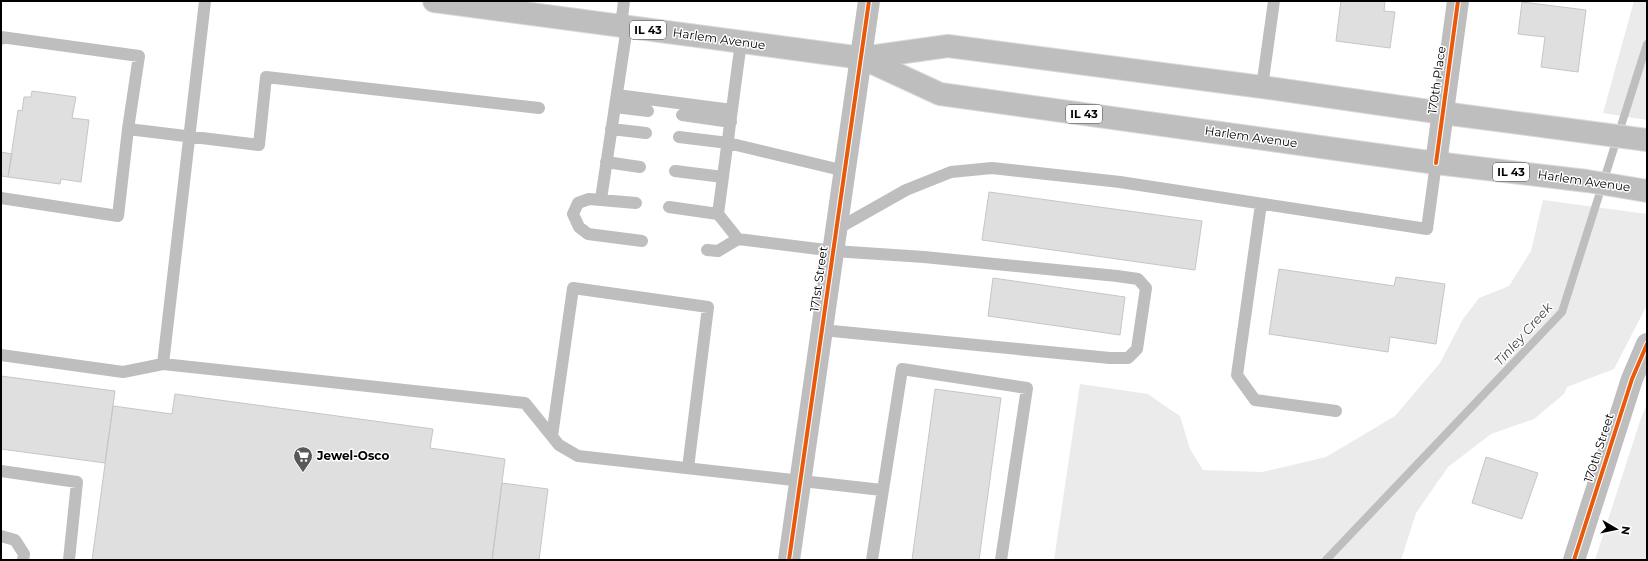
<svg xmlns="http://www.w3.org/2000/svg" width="1648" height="561" font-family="Montserrat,sans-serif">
<rect width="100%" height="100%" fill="#fff"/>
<!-- green -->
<path fill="#ebebeb" d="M1634,1H1647V120L1603,113Z
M1543,200L1647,214V305L1614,369L1567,387L1564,394L1534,419L1491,434L1448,467L1416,513L1401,560H1054L1080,384L1148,394L1165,406L1180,416L1190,449L1203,470L1262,472L1326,457L1395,416L1440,363L1463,319L1479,298L1509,286L1531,251Z
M1647,404V560H1595L1641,418Z"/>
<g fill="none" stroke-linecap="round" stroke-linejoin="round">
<!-- stream -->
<path stroke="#bebebe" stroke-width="8" d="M1326,560L1562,312L1647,44"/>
</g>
<!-- building -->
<path fill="#dfdfdf" stroke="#c6c6c6" d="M1341,1H1385L1384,11L1395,12L1390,48L1336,41Z
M1522,2L1586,10L1578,72L1541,67L1545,37L1518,34Z
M32,91L76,97L72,118L89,120L81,182L61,179L60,184L8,177L18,110L22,111L24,97H31Z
M1,152L12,154L8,177L1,176Z
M989,192L1202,221L1195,270L982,240Z
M1279,269L1394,286L1396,277L1445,284L1436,344L1390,337L1388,352L1269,334Z
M993,278L1125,297L1120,335L988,316Z
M1,376L115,391L105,463L1,449Z
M935,389L1001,398L979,560H912Z
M175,394L433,429L430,448L505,459L492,560H92L113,406L172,414Z
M1486,457L1538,473L1522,519L1472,503Z
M502,483L548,489L539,560H492Z"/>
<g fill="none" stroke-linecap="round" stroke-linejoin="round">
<defs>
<path id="primary" d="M434,1L862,58L948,46L1262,87L1443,113L1647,140
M862,58L940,94L1436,163L1587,181L1647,191"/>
</defs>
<!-- primary casing -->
<use href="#primary" stroke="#dbdbdb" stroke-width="24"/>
<!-- service -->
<path stroke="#bebebe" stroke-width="12" d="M621,26L624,1
M1,39V37L139,56L128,129L259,145L266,77L539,108
M741,42L718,214L738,239L834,251L924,257L1117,276L1138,279L1146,288L1137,349L1128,358H1110L822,330
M1262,87L1274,1
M617,95L732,110
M615,107L648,111
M682,115L731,122
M611,129L646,133
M679,137L728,143L845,171
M606,162L640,167
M675,171L723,177
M1,198L118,216L128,129
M601,199L627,27
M636,203L589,199L578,203L573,214L579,227L588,234L642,241
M1261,204L1237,375L1255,400L1336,411
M669,207L718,214
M837,229L906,190L951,172L992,168L1120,182L1427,229L1436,163
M707,250L718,251L738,239
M1,355L123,372L163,364L525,403L559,445L578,456L882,490
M163,364L205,1
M552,436L573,288L708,307L688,468
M1,471L77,482L69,560
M1,536L15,540L24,554L23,560
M872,560L902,369L1027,388L1001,560"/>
<!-- minor -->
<path stroke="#bebebe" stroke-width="22" d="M1436,163L1458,1
M1574,560L1632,379L1647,344"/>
<!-- tertiary -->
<path stroke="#bebebe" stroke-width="22" d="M789,560L869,1"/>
<!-- primary -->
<use href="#primary" stroke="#bebebe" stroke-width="22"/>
<defs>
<path id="cycleway" d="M1436,163L1458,1
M789,560L869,1
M1574,560L1632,379L1647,344"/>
</defs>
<!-- cycleway casing -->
<use href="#cycleway" stroke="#fff" stroke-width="6"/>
<!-- cycleway -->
<use href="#cycleway" stroke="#e8590c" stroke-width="4"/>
</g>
<!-- icons -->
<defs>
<symbol id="supermarket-pin" viewBox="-11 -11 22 30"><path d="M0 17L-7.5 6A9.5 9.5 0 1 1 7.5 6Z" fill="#595959" stroke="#fff"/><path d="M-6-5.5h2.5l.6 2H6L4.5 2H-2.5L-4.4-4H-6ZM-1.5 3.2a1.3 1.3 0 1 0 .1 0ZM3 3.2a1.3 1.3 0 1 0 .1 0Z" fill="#fff"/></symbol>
</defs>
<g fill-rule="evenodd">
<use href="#supermarket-pin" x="292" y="445" width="22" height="30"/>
</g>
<g text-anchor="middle" stroke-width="3" stroke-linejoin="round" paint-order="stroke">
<!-- shield labels -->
<g fill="#fff" stroke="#4c4c4c" stroke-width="1">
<rect x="630" y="21" width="36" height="18" rx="3"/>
<rect x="1066" y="105" width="36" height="18" rx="3"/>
<rect x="1493" y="163" width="36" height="18" rx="3"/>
</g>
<g font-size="11" font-weight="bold" fill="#000">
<text x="648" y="34">IL 43</text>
<text x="1084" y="118">IL 43</text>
<text x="1511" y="176">IL 43</text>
</g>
<!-- street labels -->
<g font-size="12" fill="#000" stroke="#fff">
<text transform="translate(719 39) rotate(8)" y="4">Harlem Avenue</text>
<text transform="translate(1437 80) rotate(-82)" y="4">170th Place</text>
<text transform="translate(1251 137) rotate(8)" y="4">Harlem Avenue</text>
<text transform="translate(1584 181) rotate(8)" y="4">Harlem Avenue</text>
<text transform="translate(819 279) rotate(-82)" y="4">171st Street</text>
<text transform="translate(1599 448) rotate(-72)" y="4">170th Street</text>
</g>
<!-- poi labels -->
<g font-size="12" font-weight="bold" fill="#000" stroke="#fff" text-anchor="start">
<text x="317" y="460">Jewel-Osco</text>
</g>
<!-- water labels -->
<g font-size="13" font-style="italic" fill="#434343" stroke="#fff">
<text transform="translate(1523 334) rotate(-48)" y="5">Tinley Creek</text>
</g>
</g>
<!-- border -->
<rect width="1648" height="561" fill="none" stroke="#000000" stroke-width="4"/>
<!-- north arrow -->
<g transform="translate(1616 529) rotate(99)" stroke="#ffffff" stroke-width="3" paint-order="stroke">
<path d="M0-3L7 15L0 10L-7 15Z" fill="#000000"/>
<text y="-6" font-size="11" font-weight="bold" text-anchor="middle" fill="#000000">N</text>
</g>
</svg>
